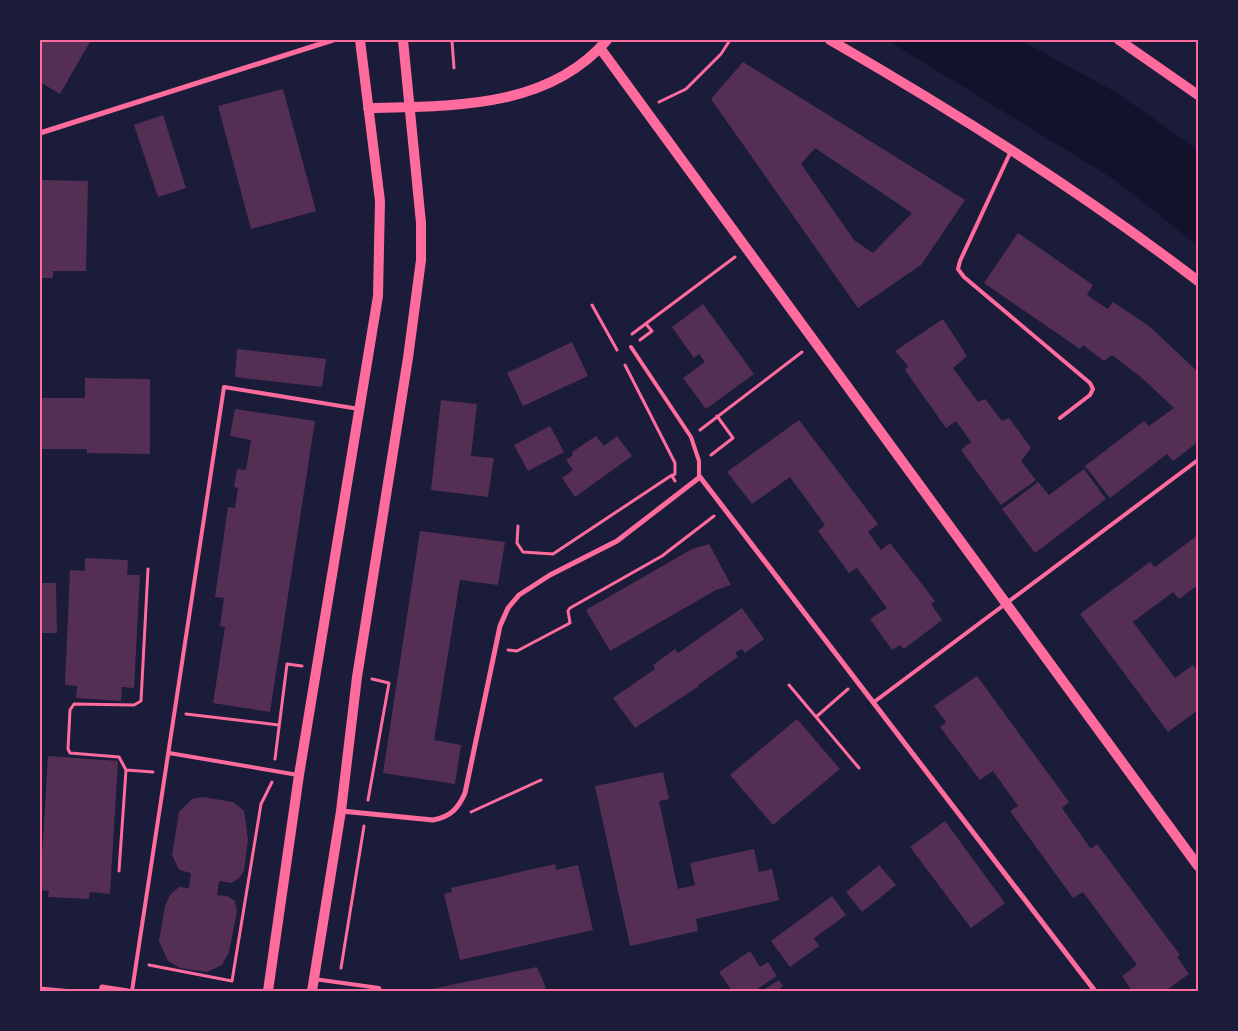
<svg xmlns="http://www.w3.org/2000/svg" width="1238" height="1031" font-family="'Titillium Web',sans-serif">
<rect width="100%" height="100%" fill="#1b1b3a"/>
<!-- water -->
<path fill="#12122b" d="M887,40H1020L1117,93L1198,150V246L1115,180Z"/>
<!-- building -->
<path fill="#542f53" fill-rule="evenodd" d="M40,40H91L60,94L40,82Z
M743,62L965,200L921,265L858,308L711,99ZM815,148L912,213L873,253L854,240L801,164Z
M283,89L316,211L251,229L218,106Z
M163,115L186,188L158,197L134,125Z
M40,180L88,181L86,271H53V278H40Z
M1018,233L1093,285L1087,295L1108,309L1113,302L1149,326L1198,372V442L1173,461L1167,454L1110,498L1085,466L1144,421L1149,426L1174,408L1141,377L1112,355L1104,361L1083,345L1080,349L984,283Z
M703,304L754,374L706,409L683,378L705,362L699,354L694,358L672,327Z
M943,319L967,356L953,368L978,402L985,399L1002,421L1009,418L1031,448L1021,461L1036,480L1001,505L961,450L971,442L956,421L946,428L905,370L908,366L895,351Z
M572,342L588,376L523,406L507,373Z
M237,349L326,359L322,387L235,377Z
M85,378L150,379V454L87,453V449H40V398H85Z
M441,400L477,404L471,456L494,458L488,497L431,490Z
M235,409L315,421L270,712L213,703L225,627L220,626L224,598L215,597L228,507L235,508L238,488L234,487L237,469L246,470L251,440L230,436Z
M799,420L878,524L868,532L881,550L890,543L935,601L931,604L942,620L904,649L900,645L892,650L870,619L887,608L857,568L849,573L818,531L825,525L790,477L752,504L727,472Z
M550,426L564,452L528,471L514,445Z
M596,436L604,446L617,436L632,456L575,497L562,478L573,470L566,460L573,455L572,452Z
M1084,469L1106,499L1035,553L1002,509L1038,482L1049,495Z
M420,531L505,542L498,585L460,580L434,740L461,745L455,784L383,773Z
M1198,535V585L1179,599L1173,592L1133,622L1175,678L1193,665L1198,672V710L1168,732L1080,614L1150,562L1155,567Z
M709,544L731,585L716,590L610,651L586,610L692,549Z
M85,558L128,560L127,575H140L134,688L122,687L121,701L76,698L77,686L65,685L70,570L85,571Z
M40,583H56L57,633H40Z
M742,608L764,639L745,653L742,649L735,653L738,657L698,685L699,686L635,728L613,698L655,669L653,665L675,649L678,653Z
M977,676L1069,802L1062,808L1091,849L1097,844L1180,955L1177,957L1189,974L1165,991H1132L1122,976L1137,965L1083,892L1073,898L1010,811L1018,806L993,771L980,780L940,727L946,722L934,706Z
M797,719L840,769L773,825L730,775Z
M48,756L118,761L110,894L90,892L89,899L48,897L49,891L40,890Z
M663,772L669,799L659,801L678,889L695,885L690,863L754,849L759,872L772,869L779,900L696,919L698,931L630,946L595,786Z
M203,797L233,802L244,811L248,839L244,871L239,878L231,883L219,881L217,895L227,896L235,901L237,911L229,952L222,965L207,972L180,968L168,961L159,941L165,906L170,895L179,887L189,888L191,873L179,870L172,855L179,812L192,799Z
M945,821L1005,903L971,928L910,847Z
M555,864L556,870L578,865L593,930L460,960L444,894L452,892L451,888Z
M879,865L896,885L862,912L846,892Z
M832,896L846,915L814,938L819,946L790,967L771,941Z
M750,951L760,967L768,962L777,976L754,991H732L719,972Z
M537,967L546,988L540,991H422Z
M779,980L783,986L776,991H762Z"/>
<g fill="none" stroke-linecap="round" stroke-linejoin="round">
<!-- path -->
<path stroke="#ff6b9d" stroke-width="3" d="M454,40L452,41L454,68
M659,102L686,89L721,54L730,40
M592,305L617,350
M632,334L735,257
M640,340L652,331L646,324
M625,365L675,463V474L672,476L675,481
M700,430L802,352
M711,455L733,438L717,416
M518,526L517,543L523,552L553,554L672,475
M148,569L141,701L134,705L74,704L70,710L68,749L70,753L119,757L126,770L153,772
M508,650L517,651L570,623L568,611L570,608L662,556L714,516
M789,685L859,768
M186,714L279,725
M816,717L848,689
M275,759L287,664L302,666
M368,800L389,683L372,679
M471,812L541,780
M119,871L126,770
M149,965L232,981L261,804L272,782
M341,968L364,826
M40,988L72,991"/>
<!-- service -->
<path stroke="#ff6b9d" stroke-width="4" d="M1011,151L960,261L958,269L964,277L1090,383L1093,389L1090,395L1060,418
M631,347L691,437L699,461V477
M874,702L1198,460
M169,753L298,775
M314,979L379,988L380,991
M132,991L224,387L359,409"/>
<!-- minor -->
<path stroke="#ff6b9d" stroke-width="5" d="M40,133L333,40
M341,811L433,820C450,817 458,809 465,793L500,626L508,608L519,595L550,575L617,541L700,477L1095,991
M101,991L102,987L128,991"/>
<!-- secondary -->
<path stroke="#ff6b9d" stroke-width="10" d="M830,40C957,113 1082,192 1198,281
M1119,40L1198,95
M600,48L1198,866
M368,108C452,106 548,109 607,40
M268,991L299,775L378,296L380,201L360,40
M312,991L341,811L357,677L408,358L421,260V223L403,40"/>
</g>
<!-- border -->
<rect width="1238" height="1031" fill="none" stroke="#1b1b3a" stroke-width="82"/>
<rect x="41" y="41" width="1156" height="949" fill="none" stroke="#ff6b9d" stroke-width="2"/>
</svg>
